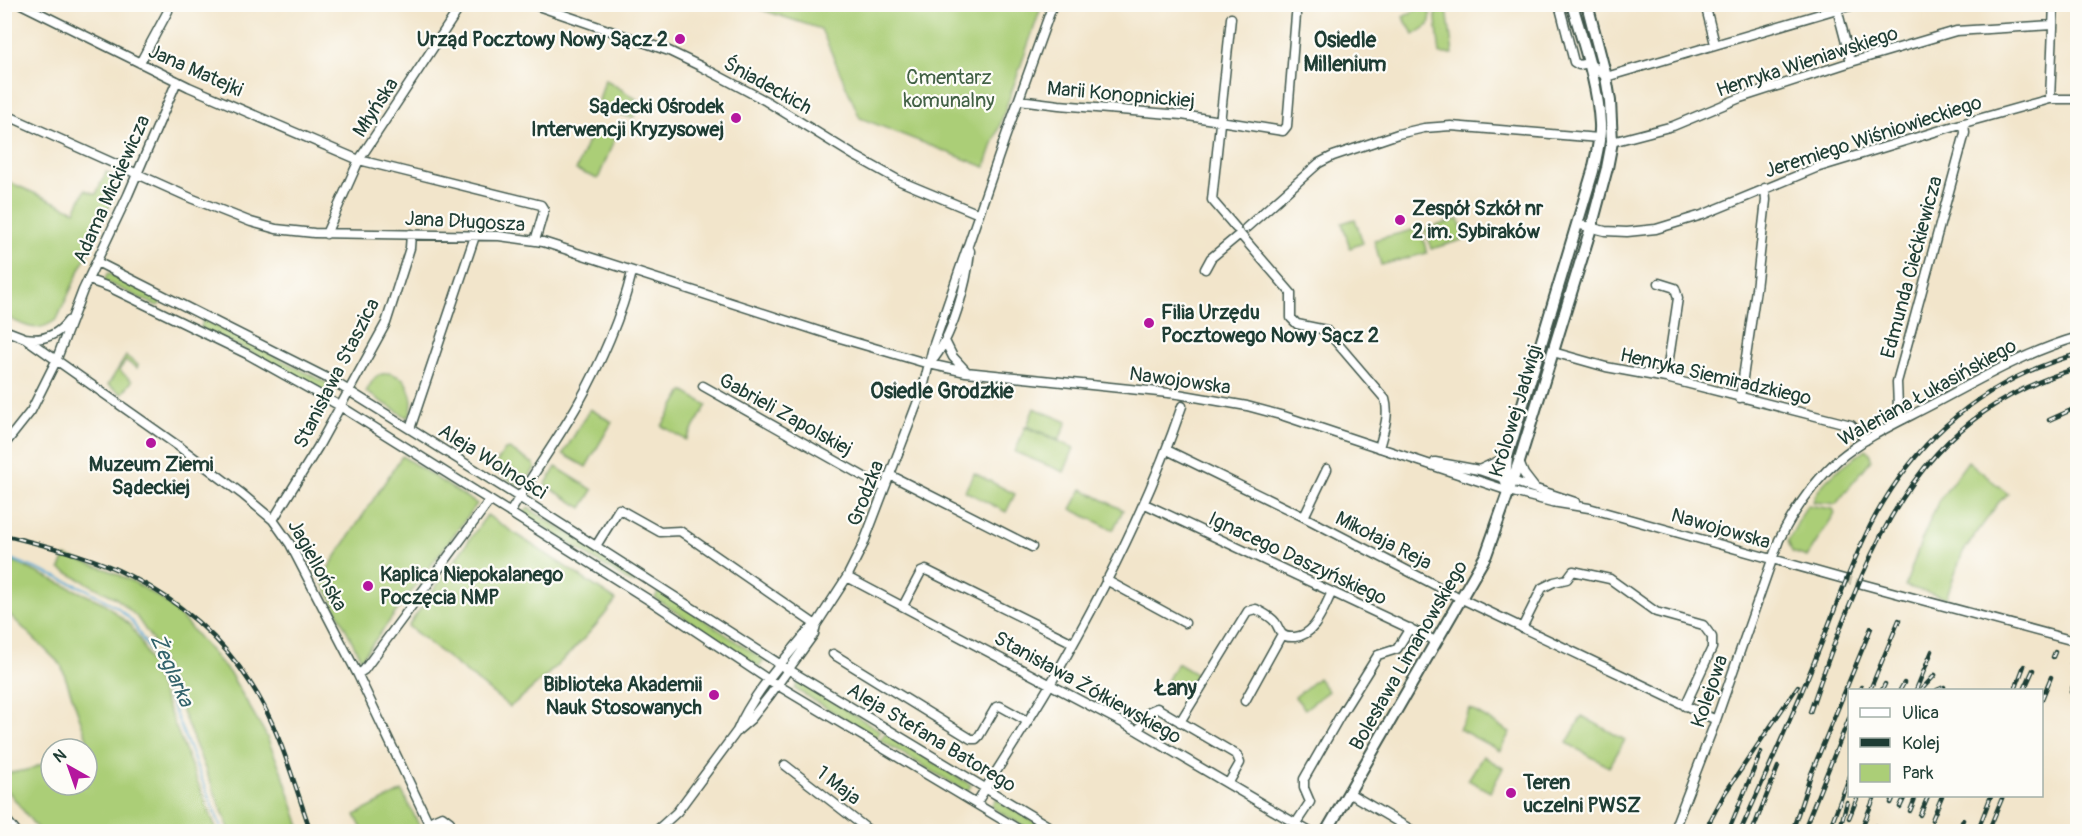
<svg xmlns="http://www.w3.org/2000/svg" width="2082" height="836" font-family="Pangolin,sans-serif">
<rect width="100%" height="100%" fill="#fdfcf7"/>
<filter id="ink" filterUnits="userSpaceOnUse"><feTurbulence type="fractalNoise" baseFrequency=".0167" numOctaves="2"/><feDisplacementMap in="SourceGraphic" scale="12" xChannelSelector="R" yChannelSelector="G"/><feConvolveMatrix kernelMatrix="1 2 1 2 8 2 1 2 1" color-interpolation-filters="sRGB"/></filter>
<filter id="wash" filterUnits="userSpaceOnUse"><feTurbulence type="fractalNoise" baseFrequency=".008" numOctaves="4" result="noise"/><feDisplacementMap in="SourceGraphic" scale="24" xChannelSelector="R" yChannelSelector="G"/><feGaussianBlur stdDeviation="1.35" result="paint"/><feColorMatrix in="noise" values="0 0 0 0 0 0 0 0 0 0 0 0 0 0 0 0 0 1.4 0 .05"/><feComposite in="paint" operator="in"/></filter>
<g filter="url(#wash)">
<rect width="100%" height="100%" fill="#f2e5cb"/>
<!-- green -->
<path fill="#abce77" stroke="#658656" stroke-width="1.5" d="M747,5H1042L985,167L860,118L821,29Z
M1424,5L1431,15L1429,25L1414,35L1403,17Z
M1447,9L1453,54H1440L1435,11Z
M605,79L641,102L633,118L597,108Z
M593,129L615,138L598,179L576,170Z
M106,172L116,177L117,181L114,188L115,194L57,319C37,335 25,326 5,316L4,190L9,182L75,211L85,190L96,194Z
M1355,219L1363,243L1350,248L1342,223Z
M1459,219L1465,239L1431,249L1425,229Z
M1420,228L1427,253L1381,265L1374,240Z
M108,273L160,298L161,303L158,306L155,305L104,281Z
M203,319L334,387L330,395L269,361L201,328Z
M126,356L138,365L137,368L126,361L119,370L132,381L122,394L108,385Z
M390,373L404,379C411,393 416,404 408,418L366,392C374,378 374,374 390,373Z
M683,391L707,405L686,440L662,426Z
M1034,408L1067,422L1059,440L1027,426Z
M590,409L612,422L586,467L563,454Z
M1025,427L1074,448L1064,472L1015,452Z
M509,449L534,464L535,468L522,488L492,469L505,450Z
M1866,449L1870,453L1871,460L1836,504L1813,502C1818,482 1849,461 1866,449Z
M402,456L477,504L361,659L321,579Z
M1968,461L2008,494L1999,502L1963,552L1946,598L1905,586L1922,539L1938,502Z
M556,467L593,490L582,508L545,485Z
M974,473L1015,494L1006,512L965,491Z
M1082,489L1123,510L1113,530L1071,509Z
M1807,505L1833,509L1835,513L1807,557L1792,552L1788,541Z
M528,508L636,576L638,582L631,583L523,514Z
M487,515L616,600C586,641 549,675 510,707L408,626Z
M65,556L106,569L134,582L160,598L175,610L231,675L265,733L283,775L300,827L293,831H230L155,644L136,616L116,598L60,569Z
M5,558L104,603L131,626L140,640L149,660L217,831H39L5,787V774L27,770L51,761V785H87V749H81L89,744L61,665L5,610L10,595L5,592Z
M659,590L764,660L759,667L655,598Z
M1177,663L1196,674L1185,691L1167,681Z
M1318,678L1328,691L1305,709L1295,697Z
M799,681L881,731L876,738L795,689Z
M1470,709L1510,732L1500,751L1459,729Z
M1582,716L1625,740L1609,767L1567,743Z
M885,733L971,785L967,792L880,740Z
M1483,756L1503,768L1490,792L1468,780Z
M402,791L422,831H363L355,815Z
M996,799L1049,831H1032L991,807Z"/>
<g fill="none" stroke-linecap="round" stroke-linejoin="round">
<!-- stream -->
<path stroke="#58a9d2" stroke-width="2" d="M4,556L86,589L117,607L132,621L151,653L223,832"/>
</g>
</g>
<g filter="url(#ink)">
<g fill="none" stroke-linecap="round" stroke-linejoin="round">
<!-- minor-tunnel -->
<path stroke="#c8c3ad" stroke-width="8" stroke-dasharray="8 4" stroke-linecap="butt" d="M1844,579L1862,584"/>
<defs>
<path id="minor" d="M21,4L189,87L359,160L541,205L544,210L535,241
M532,4L669,51L700,66L766,101L855,156L900,181L979,214
M1559,4L1574,62L1579,65L1589,63
M1705,4L1715,44
M1836,5L1851,62
M1231,18L1212,200L1236,228
M140,63L168,11
M1589,63L1606,77L1837,9L1860,4
M2050,99L2054,4
M1019,100L1059,105L1182,115L1283,131L1287,126L1296,15
M4,114L193,199L251,222L276,229L314,233L499,236L543,242L840,338L929,364L966,372L1178,394L1247,406L1284,416L1509,491L1552,502L1589,508L1844,579
M1612,142L1673,126L1740,98L1851,62L1956,31L2052,25
M1577,224L1605,231L1627,232L1656,229L1702,215L1816,168L1964,123L2050,99H2078
M1246,228L1319,163L1333,156L1398,134L1424,128L1451,126L1599,138
M326,234L359,160L462,4
M97,262L333,381L519,497L781,665L1058,832
M1205,269L1211,258L1240,234L1291,293V318L1297,324L1326,330L1385,399C1390,416 1383,432 1379,448
M89,280L109,287L247,354L340,406L649,600L769,680L1023,832
M1659,283L1675,288L1678,298L1666,378
M4,330L25,338L181,448L242,494L273,520L290,544L358,675L430,826
M25,338C43,341 57,336 68,321
M945,341L953,357L966,371
M1553,352L1606,367L1666,378L1851,425L1866,440
M931,362C952,339 967,283 970,251
M703,386L884,488
M1740,398L1756,289L1766,200L1765,188
M1904,419L1898,407L1897,382L1965,133L1964,123
M410,429L475,236
M4,445L31,411L56,361L83,290L128,195L177,81
M1167,450L1304,517L1462,599L1716,720
M1435,462L1479,470L1575,502
M1519,462L1524,474L1534,487
M1479,470L1507,457
M890,475L1032,547
M1145,504L1436,641
M510,513C531,476 557,441 578,404C600,365 622,315 632,272
M1304,517L1327,469
M273,520L318,447L386,323L410,248L411,234
M596,546L619,509L660,532L680,531L816,625
M847,577L1138,731L1310,832
M1106,580L1185,623
M1862,584L2078,642
M903,606L921,572L926,570L1073,643
M1522,628L1542,588L1554,582L1567,579L1573,571L1610,579L1656,612L1703,625L1712,637V648L1685,706
M833,654L971,739H976L979,736L996,707L1000,706L1027,721
M358,674L364,670L490,500
M1245,701L1282,634
M1180,722L1248,611L1256,609C1263,613 1270,616 1275,622C1278,626 1279,631 1282,634C1286,638 1291,637 1295,637C1316,635 1323,609 1332,592
M737,731C753,693 782,663 808,631L816,625L847,577L863,545L923,388L933,347L1005,138L1053,4
M1138,731L1150,711L1157,708L1237,755L1240,763L1228,784
M785,765L871,832
M1349,793L1415,832
M976,804C1001,763 1027,724 1051,683C1102,595 1149,503 1182,406
M4,817L16,832
M1296,823L1310,802L1304,788V779L1340,716L1378,655L1397,649L1410,628
M430,828L433,820L442,816L450,822V832
M450,831L465,828L492,832
M303,832L306,830
M655,832L677,812L737,731L751,719L770,695L814,634L816,625
M1673,832L1716,720L1779,540C1794,511 1813,482 1838,460C1866,436 1901,421 1933,404C1980,379 2026,352 2078,337"/>
<path id="major" d="M1509,491L1505,478L1507,457L1593,171C1596,156 1601,140 1600,124C1598,84 1583,43 1572,4
M1326,832L1486,555L1519,462L1591,228L1607,168L1612,142L1610,101L1606,77L1587,4"/>
</defs>
<!-- minor casing -->
<use href="#minor" stroke="#3f564b" stroke-width="11"/>
<!-- major casing -->
<use href="#major" stroke="#3f564b" stroke-width="14"/>
<!-- minor -->
<use href="#minor" stroke="#fff" stroke-width="8"/>
<!-- major -->
<use href="#major" stroke="#fff" stroke-width="10"/>
<defs>
<path id="rail" d="M2049,420L2078,407
M4,535C46,546 92,556 130,576C178,600 222,638 251,684C279,726 294,784 311,832
M2053,657L2055,652
M2071,664L2074,657
M1860,690L1861,687
M1870,690L1899,620
M1882,690L1885,684
M1900,690L1904,683
M1916,690L1932,651
M1921,690L1935,675
M1937,690L1944,687
M2015,690L2024,666
M2024,690L2033,670
M2071,692L2073,686
M2042,699L2051,677
M1810,712C1823,673 1837,635 1853,597C1899,484 1955,404 2078,368
M1891,803L1894,796
M1900,807L1905,796
M1910,811L1916,796
M1920,815L1928,796
M1849,818L1858,796
M1932,820L1942,796
M1959,830L1963,820
M1704,832L1725,793L1798,686
M1728,832L1761,752
M1740,832C1767,772 1794,713 1818,652C1835,610 1850,566 1870,526C1915,439 1983,380 2078,354
M1752,832L1778,767
M1792,832L1811,774L1871,628
M1803,832L1850,716
M1828,832L1850,776
M1839,832L1847,802
M1860,832L1875,796
M1874,832L1876,826
M1977,832L1991,796
M1988,832L2003,796"/>
</defs>
<!-- rail casing -->
<use href="#rail" stroke="#1f3d34" stroke-width="4.5"/>
<!-- rail -->
<use href="#rail" stroke="#fdfcf7" stroke-width="2" stroke-dasharray="7" stroke-linecap="butt"/>
</g>
</g>
<!-- markers -->
<g fill="#b5179e" stroke="#fdfcf7" stroke-width="2">
<circle cx="680" cy="39" r="6"/>
<circle cx="736" cy="118" r="6"/>
<circle cx="1400" cy="220" r="6"/>
<circle cx="1149" cy="323" r="6"/>
<circle cx="151" cy="443" r="6"/>
<circle cx="368" cy="586" r="6"/>
<circle cx="714" cy="695" r="6"/>
<circle cx="1511" cy="793" r="6"/>
</g>
<g text-anchor="middle" stroke-width="4.5" stroke-linejoin="round" paint-order="stroke">
<!-- poi labels -->
<g font-size="20" font-weight="bold" fill="#1f3d34" stroke="#fdfcf7" text-anchor="start">
<text x="668" y="46" text-anchor="end">Urząd Pocztowy Nowy Sącz 2</text>
<text x="724" y="113" text-anchor="end">Sądecki Ośrodek<tspan x="724" dy="23">Interwencji Kryzysowej</tspan></text>
<text x="1412" y="215">Zespół Szkół nr<tspan x="1412" dy="23">2 im. Sybiraków</tspan></text>
<text x="1161" y="319">Filia Urzędu<tspan x="1161" dy="23">Pocztowego Nowy Sącz 2</tspan></text>
<text x="151" y="471" text-anchor="middle">Muzeum Ziemi<tspan x="151" dy="23">Sądeckiej</tspan></text>
<text x="380" y="581">Kaplica Niepokalanego<tspan x="380" dy="23">Poczęcia NMP</tspan></text>
<text x="702" y="691" text-anchor="end">Biblioteka Akademii<tspan x="702" dy="23">Nauk Stosowanych</tspan></text>
<text x="1523" y="789">Teren<tspan x="1523" dy="23">uczelni PWSZ</tspan></text>
</g>
<!-- street labels -->
<g font-size="20" fill="#1f3d34" stroke="#fdfcf7">
<text transform="translate(1807 61) rotate(-18)" y="7">Henryka Wieniawskiego</text>
<text transform="translate(196 70) rotate(24)" y="7">Jana Matejki</text>
<text transform="translate(768 85) rotate(29)" y="7">Śniadeckich</text>
<text transform="translate(1121 94) rotate(5)" y="7">Marii Konopnickiej</text>
<text transform="translate(375 107) rotate(-57)" y="7">Młyńska</text>
<text transform="translate(1873 136) rotate(-18)" y="7">Jeremiego Wiśniowieckiego</text>
<text transform="translate(111 189) rotate(-66)" y="7">Adama Mickiewicza</text>
<text transform="translate(465 221) rotate(3)" y="7">Jana Długosza</text>
<text transform="translate(1911 267) rotate(-75)" y="7">Edmunda Ciećkiewicza</text>
<text transform="translate(336 373) rotate(-63)" y="7">Stanisława Staszica</text>
<text transform="translate(1716 376) rotate(13)" y="7">Henryka Siemiradzkiego</text>
<text transform="translate(1180 380) rotate(8)" y="7">Nawojowska</text>
<text transform="translate(1927 392) rotate(-29)" y="7">Waleriana Łukasińskiego</text>
<text transform="translate(1515 411) rotate(-73)" y="7">Królowej Jadwigi</text>
<text transform="translate(786 414) rotate(29)" y="7">Gabrieli Zapolskiej</text>
<text transform="translate(493 461) rotate(32)" y="7">Aleja Wolności</text>
<text transform="translate(865 493) rotate(-69)" y="7">Grodzka</text>
<text transform="translate(1721 528) rotate(16)" y="7">Nawojowska</text>
<text transform="translate(1384 540) rotate(27)" y="7">Mikołaja Reja</text>
<text transform="translate(1298 558) rotate(25)" y="7">Ignacego Daszyńskiego</text>
<text transform="translate(318 565) rotate(61)" y="7">Jagiellońska</text>
<text transform="translate(1408 655) rotate(-60)" y="7">Bolesława Limanowskiego</text>
<text transform="translate(1088 687) rotate(29)" y="7">Stanisława Żółkiewskiego</text>
<text transform="translate(1709 691) rotate(-71)" y="7">Kolejowa</text>
<text transform="translate(932 737) rotate(31)" y="7">Aleja Stefana Batorego</text>
<text transform="translate(839 785) rotate(38)" y="7">1 Maja</text>
</g>
<!-- park labels -->
<g font-size="20" fill="#426145" stroke="#fdfcf7">
<text x="949" y="84">Cmentarz<tspan x="949" dy="23">komunalny</tspan></text>
</g>
<!-- neighbourhood labels -->
<g font-size="21" font-weight="bold" fill="#1f3d34" stroke="#fdfcf7">
<text x="1345" y="47">Osiedle<tspan x="1345" dy="24">Millenium</tspan></text>
<text x="942" y="398">Osiedle Grodzkie</text>
<text x="1176" y="695">Łany</text>
</g>
<!-- water labels -->
<g font-size="21" font-style="italic" fill="#33636b" stroke="#fdfcf7">
<text transform="translate(172 670) rotate(66)" y="7">Żeglarka</text>
</g>
</g>
<!-- margin -->
<rect width="2082" height="836" fill="none" stroke="#fdfcf7" stroke-width="24"/>
<!-- legend -->
<rect x="1848" y="689" width="195" height="108" fill="#fdfcf7" stroke="#a4b0a9" stroke-width="1.5"/>
<rect x="1860" y="708" width="30" height="9" fill="#ffffff" stroke="#a4b0a9" stroke-width="1.5"/>
<text x="1902" y="719" font-size="18" fill="#1f3d34">Ulica</text>
<rect x="1860" y="738" width="30" height="9" fill="#1f3d34" stroke="#a4b0a9" stroke-width="1.5"/>
<text x="1902" y="749" font-size="18" fill="#1f3d34">Kolej</text>
<rect x="1860" y="764" width="30" height="18" fill="#abce77" stroke="#a4b0a9" stroke-width="1.5"/>
<text x="1902" y="779" font-size="18" fill="#1f3d34">Park</text>
<!-- north arrow -->
<g transform="translate(69 767) rotate(320)"><circle r="28" fill="#fdfcf7" stroke="#a4b0a9" stroke-width="1.5"/>
<path d="M0-4.5L10 22L0 15L-10 22Z" fill="#b5179e"/>
<text y="-9" font-size="16" font-weight="bold" text-anchor="middle" fill="#1f3d34">N</text>
</g>
</svg>
